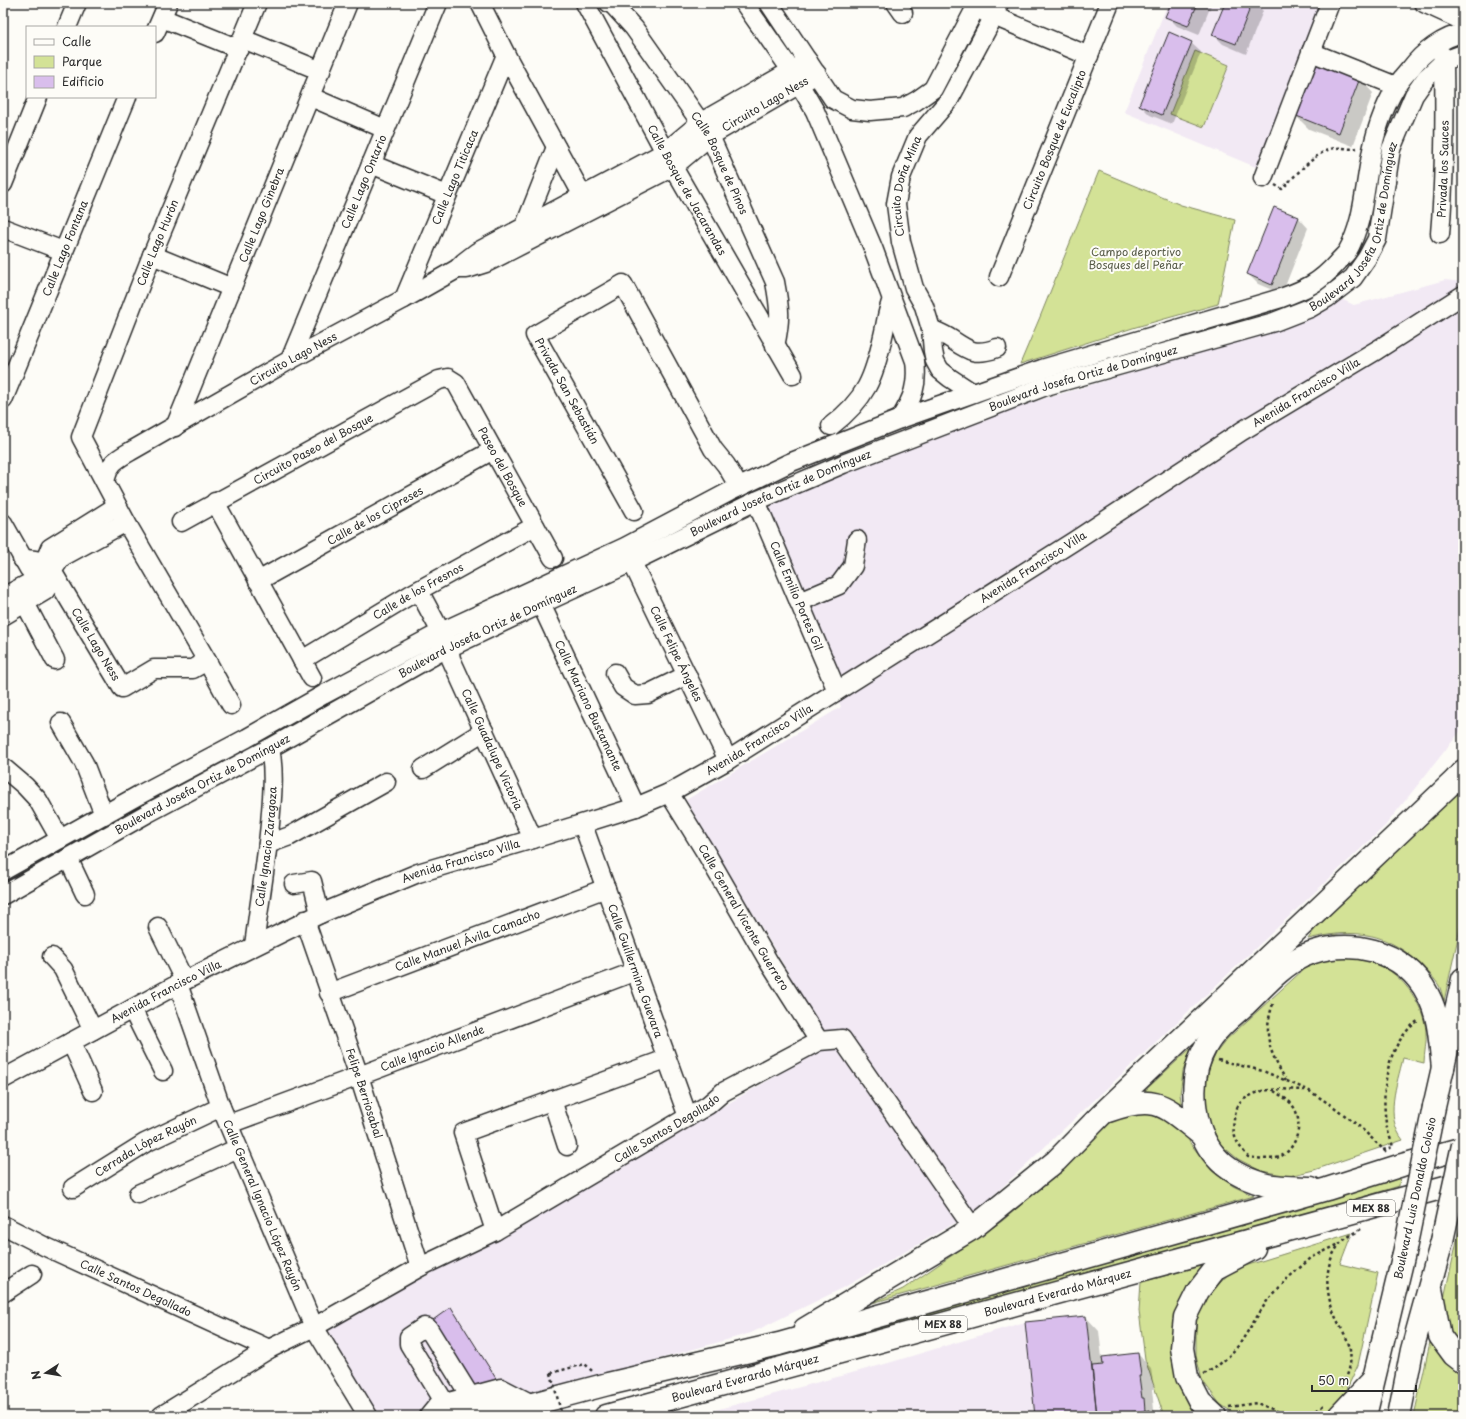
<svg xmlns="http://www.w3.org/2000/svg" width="1466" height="1419" font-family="'Playpen Sans',sans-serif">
<rect width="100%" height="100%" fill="#fdfcf7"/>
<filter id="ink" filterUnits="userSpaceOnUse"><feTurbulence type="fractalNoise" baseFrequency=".025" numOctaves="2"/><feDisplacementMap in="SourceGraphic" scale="8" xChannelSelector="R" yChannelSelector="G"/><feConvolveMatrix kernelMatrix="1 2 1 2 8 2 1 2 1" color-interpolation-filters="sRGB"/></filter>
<g filter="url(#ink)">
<!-- built -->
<path fill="#f2e9f4" d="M1168,3H1324L1258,168L1124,112Z
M1445,280L1463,282V728L1385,826L979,1209L843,1288L751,1333L570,1384L449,1416H379L325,1329L508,1233L670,1137L814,1054L824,1033L686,800L841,707L760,503L1009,409L1219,347L1311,314L1341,299L1354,305Z
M1025,1322L1035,1416H693L885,1364Z"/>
<!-- green -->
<path fill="#d3e296" stroke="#7f8660" d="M1195,51L1229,65L1204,127L1170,114Z
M1099,171L1181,205L1235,220L1218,304L1136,327L1020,364L1040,317Z
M1463,788V915L1444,1001C1442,995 1441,988 1438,984C1424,964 1396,941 1372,936C1351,931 1329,934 1308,939L1315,929Z
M1348,957C1355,958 1362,959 1369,961C1399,969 1424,1002 1426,1032C1427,1042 1424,1053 1424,1063L1403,1058C1397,1085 1384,1116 1403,1140L1314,1170L1289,1176L1261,1171L1238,1159L1221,1145L1207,1118L1205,1092L1209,1069L1216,1053L1227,1039L1304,969L1326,959Z
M1192,1047L1183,1071L1180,1094L1183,1114L1138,1097Z
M1152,1110L1187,1136L1190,1143L1212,1171L1233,1186L1254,1196L872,1303L903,1289L1002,1221L1055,1176L1118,1115Z
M1400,1175L1399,1186L1300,1216L782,1359L781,1354L885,1326L1199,1236L1299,1210Z
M1463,1214V1350L1457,1345L1444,1321V1298Z
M1352,1233L1340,1264L1378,1273L1358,1365L1346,1391L1331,1408L1316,1416H1238L1220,1404L1202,1380L1196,1356V1320L1209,1295L1232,1270Z
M1210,1264L1176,1312L1201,1416H1164L1145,1359L1139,1311L1141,1282Z
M1430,1342L1459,1371L1463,1374V1416H1414Z"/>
<!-- shadow -->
<path fill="#0003" d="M1172,3H1212L1199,35L1177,26L1167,16Z
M1226,3H1255L1263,11L1246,54L1223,44L1213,34Z
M1191,43L1201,52L1172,124L1150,115L1140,105Z
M1360,79L1373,93L1353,146L1309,129L1295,115Z
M1299,218L1308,228L1282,294L1258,284L1248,274Z
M451,1308L454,1311L499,1383L434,1320Z
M1086,1317L1099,1331L1102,1358L1138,1354L1151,1368L1154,1389H1152L1154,1410L1157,1413V1416H1036Z"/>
<!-- building -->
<path fill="#d9beec" stroke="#2b2b2b" d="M1171,3H1198L1188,26L1165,17Z
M1225,3H1252L1236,44L1212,35Z
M1169,32L1192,42L1162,115L1139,105Z
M1315,61L1360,78L1339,133L1294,115Z
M1274,207L1299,217L1272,285L1247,274Z
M451,1307L497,1380L475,1386L433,1320Z
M1086,1316L1097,1416H1035L1025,1322Z
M1138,1353L1141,1376H1139L1142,1398H1144L1145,1411L1097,1416L1092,1366L1103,1365L1102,1357Z
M1150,1410L1151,1416H1101L1145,1411Z"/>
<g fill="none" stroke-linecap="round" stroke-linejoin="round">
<defs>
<g id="minor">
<path d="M480,3L506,55L589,207"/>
<path id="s1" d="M585,3L673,167L793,375"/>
<path id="s2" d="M609,3L613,5L634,28L710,136L775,282C780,308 781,320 775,346"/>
<path d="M744,3L791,70L815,111L873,248L915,361C918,385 913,398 900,419"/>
<path d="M769,3L833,99L852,109L870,111L903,108L916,101L933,89L978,3"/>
<path d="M896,3L903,13"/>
<path d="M1424,3L1463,21"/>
<path d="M984,12L1089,56"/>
<path d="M162,18L239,49"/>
<path d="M67,27L77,3"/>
<path d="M155,33L168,3"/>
<path d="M243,39L321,71"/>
<path d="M1311,52L1396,86"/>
<path d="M311,97L385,129"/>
<path d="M371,164L447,195"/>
<path d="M1263,178L1330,3"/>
<path d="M3,184L38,97"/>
<path d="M3,228L63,251"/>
<path d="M524,228L556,147"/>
<path id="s3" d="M1440,234C1445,176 1445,119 1444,61L1442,55"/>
<path d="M152,255L232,288"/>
<path id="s4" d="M457,269H467L486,263L673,167L710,136L817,74"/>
<path id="s5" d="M999,277L1110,3"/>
<path id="s6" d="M404,299L506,55"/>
<path d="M931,329C938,332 945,335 951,339C969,351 975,356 997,348"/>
<path id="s7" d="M290,360L438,3"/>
<path id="s8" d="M973,393L950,378L940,370L935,361L933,351L931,329L924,306L914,288L901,242L896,204L901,177L918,136L949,100L994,16L999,3"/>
<path id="s9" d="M3,400L127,97"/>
<path d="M831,426C866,399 874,378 883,336C886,324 887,310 892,300"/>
<path id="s10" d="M175,427L348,3"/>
<path id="s11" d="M105,482C109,463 115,460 131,451L290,360L404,299L457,269L464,262L477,252L665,152L701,122L808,61"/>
<path id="s12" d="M756,501L837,691"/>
<path d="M215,502L312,678"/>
<path d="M634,511L535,335L623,284L713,449L726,465L739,487"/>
<path id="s13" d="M181,522L439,380L448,378L456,383L553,558"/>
<path d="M3,523L29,569"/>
<path id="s14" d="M627,552L728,760"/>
<path id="s15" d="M22,559C38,559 41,560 52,571L122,688L154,669H193L207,661"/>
<path id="s16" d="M258,581L493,450"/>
<path id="s17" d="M419,591L449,647L451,659L533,839"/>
<path d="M3,597L35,580L44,563L50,548L117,506"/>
<path d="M799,602L839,585L853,566L857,540"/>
<path d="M25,603L55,660"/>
<path id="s18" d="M541,604L636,807"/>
<path d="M3,616L45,591L51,582L52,571L62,557L126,522"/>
<path id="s19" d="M302,660L410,595L535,526"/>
<path d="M615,673L623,687L635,695L648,694L687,675"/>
<path id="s20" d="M231,705L207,661L126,522L81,437L152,255L257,3"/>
<path d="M61,723L84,763L104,815"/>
<path d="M5,769L25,786L38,800L60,839"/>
<path d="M423,769L484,731"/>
<path id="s21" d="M669,793L706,853L770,964L819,1041"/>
<path id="s22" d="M583,825L688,1117"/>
<path d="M268,844L290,836L386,782"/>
<path d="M68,858L85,894"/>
<path d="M3,871L139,795L247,738L323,695L441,632L625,547L729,492L789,463L900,419L1042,369L1281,298C1306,289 1319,283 1337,263C1340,259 1344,256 1347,252C1363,224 1364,192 1370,161C1374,136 1383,109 1396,87C1400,80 1406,74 1411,68C1423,52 1443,37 1463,33"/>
<path d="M294,884L312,881L320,914"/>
<path id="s23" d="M3,895L148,813L270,748L440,652L541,604L632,562L756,501L843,464L1046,386L1274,322L1310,308L1327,298L1353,278L1367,258L1377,239L1391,149L1414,95L1426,78L1444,61L1463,54"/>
<path id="s24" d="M305,920L359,1076L420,1267"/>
<path d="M158,927L184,980"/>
<path id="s25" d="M254,946C259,905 266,865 270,824C272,798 275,774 270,748"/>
<path d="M52,957L63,969L93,1030"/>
<path id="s26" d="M178,984L221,1107L314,1327L368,1416"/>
<path id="s27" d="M329,993L606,888"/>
<path d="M132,1009L163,1071"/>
<path d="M71,1042L93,1091"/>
<path id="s28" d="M3,1079L178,984L320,914L418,873L533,839L636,807L669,793L728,760L1074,541L1242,431L1377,350L1463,295"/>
<path d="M552,1100L567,1146"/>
<path id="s29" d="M229,1124L359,1076L636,971"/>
<path id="s30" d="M73,1188L145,1143L221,1107"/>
<path d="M138,1194L238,1148"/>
<path id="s31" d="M3,1225L44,1246L269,1349"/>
<path d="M495,1231L463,1133L666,1059"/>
<path d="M3,1293L32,1274"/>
<path d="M445,1403L409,1344V1337L424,1327L428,1328L470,1396"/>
<path id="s32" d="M161,1416L269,1349L314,1327L420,1267L495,1231L708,1105L723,1092L819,1041L842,1039L973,1228"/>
<path d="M429,1416L438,1405L501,1388L532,1404"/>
<path d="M448,1416L500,1403L504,1404"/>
</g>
<g id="major">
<path d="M1434,1107L1463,979"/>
<path d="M1108,1111C1157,1093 1165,1106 1203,1136"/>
<path d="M1311,1188C1298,1187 1275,1188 1263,1184C1246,1179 1228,1171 1216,1157C1192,1130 1187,1078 1206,1046C1215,1030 1231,1017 1245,1005C1263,988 1280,967 1303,956C1347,936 1405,949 1428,995C1440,1017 1440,1044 1443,1068"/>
<path d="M1431,1289L1440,1336L1454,1355L1463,1362"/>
<path d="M805,1329L973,1228L1056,1161L1104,1112L1454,781L1463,771"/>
<path d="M487,1416L608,1384L779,1344L1327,1189L1402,1165L1463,1148"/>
<path id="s33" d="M606,1416L1463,1182"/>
<path d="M1215,1416L1200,1402L1187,1377L1182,1348L1185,1317L1198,1291L1216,1268L1254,1248"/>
<path d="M1339,1416L1373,1380"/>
<path d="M1365,1416L1405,1249"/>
<path d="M1399,1416L1412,1350L1442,1241"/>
</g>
</defs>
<!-- minor casing -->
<use href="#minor" stroke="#2b2b2b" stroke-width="21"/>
<!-- major casing -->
<use href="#major" stroke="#2b2b2b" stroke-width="25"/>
<!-- path -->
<path stroke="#2b2b2b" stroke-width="2.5" stroke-dasharray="3 3" stroke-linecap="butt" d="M1275,185L1282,189C1295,176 1318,149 1336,148C1344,147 1348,150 1357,148
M1273,1004C1262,1035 1270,1053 1286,1080
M1218,1060L1263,1071L1308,1090L1334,1107L1360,1127L1386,1152
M1274,1091C1280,1095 1289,1100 1293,1106C1305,1123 1296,1153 1276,1158C1267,1160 1257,1158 1248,1157C1242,1149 1236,1143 1234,1133C1232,1126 1235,1108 1240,1103C1244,1098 1255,1093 1262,1091C1276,1088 1293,1090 1308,1090
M1383,1150L1393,1147C1391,1139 1387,1131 1386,1123C1381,1087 1387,1043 1419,1020
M551,1373L585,1364L592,1371
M1204,1374L1215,1368L1228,1357L1239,1345L1267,1301L1288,1278L1311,1258L1339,1244
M1342,1386C1348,1375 1352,1364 1350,1351C1350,1341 1340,1327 1336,1318C1325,1295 1323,1265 1339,1245C1344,1238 1354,1234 1361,1229
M1229,1407L1257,1403L1279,1412L1298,1415L1316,1411L1325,1404"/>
<!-- minor -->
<use href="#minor" stroke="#fdfcf7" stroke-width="18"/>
<!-- major -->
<use href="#major" stroke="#fdfcf7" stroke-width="22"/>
<defs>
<path id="major-bridge" d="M1442,1241L1463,1145
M1405,1249L1434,1107"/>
</defs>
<!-- major-bridge casing -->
<use href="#major-bridge" stroke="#2b2b2b" stroke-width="25" stroke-linecap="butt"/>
<!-- path-bridge -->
<path stroke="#2b2b2b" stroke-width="2.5" stroke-dasharray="3 3" stroke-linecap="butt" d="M551,1373L562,1416"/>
<!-- major-bridge -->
<use href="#major-bridge" stroke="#fdfcf7" stroke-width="22"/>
</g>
</g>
<g text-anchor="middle" stroke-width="4" stroke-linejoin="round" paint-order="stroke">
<!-- shield labels -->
<g fill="#fdfcf7" stroke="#6a6a68" stroke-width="1">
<rect x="1347" y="1200" width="48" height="16" rx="3"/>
<rect x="919" y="1316" width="48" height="16" rx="3"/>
</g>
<g font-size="10" font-weight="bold" fill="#2b2b2b">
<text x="1371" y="1212">MEX 88</text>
<text x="943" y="1328">MEX 88</text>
</g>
<!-- street labels -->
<g font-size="11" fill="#2b2b2b" stroke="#fdfcf7">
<text dy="4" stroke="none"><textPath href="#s4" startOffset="352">Circuito Lago Ness</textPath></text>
<text dy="4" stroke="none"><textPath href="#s5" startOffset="148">Circuito Bosque de Eucalipto</textPath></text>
<text dy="4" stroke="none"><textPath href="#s2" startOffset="196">Calle Bosque de Pinos</textPath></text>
<text dy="4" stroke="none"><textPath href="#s3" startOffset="65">Privada los Sauces</textPath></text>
<text dy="4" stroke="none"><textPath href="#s6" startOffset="132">Calle Lago Titicaca</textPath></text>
<text dy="4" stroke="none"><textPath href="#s7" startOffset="193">Calle Lago Ontario</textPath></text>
<text dy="4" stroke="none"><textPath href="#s8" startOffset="233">Circuito Doña Mina</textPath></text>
<text dy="4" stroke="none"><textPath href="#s1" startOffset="213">Calle Bosque de Jacarandas</textPath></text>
<text dy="4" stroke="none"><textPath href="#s10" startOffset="229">Calle Lago Ginebra</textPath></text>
<text dy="4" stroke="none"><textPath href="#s23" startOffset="1536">Boulevard Josefa Ortiz de Domínguez</textPath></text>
<text dy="4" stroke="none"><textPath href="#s20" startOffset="516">Calle Lago Hurón</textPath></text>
<text dy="4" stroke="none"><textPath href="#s9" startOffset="164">Calle Lago Fontana</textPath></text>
<text dy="4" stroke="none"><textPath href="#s11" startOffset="229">Circuito Lago Ness</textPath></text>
<text dy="4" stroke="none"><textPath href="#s23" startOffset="1200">Boulevard Josefa Ortiz de Domínguez</textPath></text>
<text transform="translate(567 391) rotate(61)" y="4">Privada San Sebastián</text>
<text dy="4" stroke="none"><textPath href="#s28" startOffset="1480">Avenida Francisco Villa</textPath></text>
<text dy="4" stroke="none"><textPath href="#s13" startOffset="151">Circuito Paseo del Bosque</textPath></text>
<text dy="4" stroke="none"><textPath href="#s13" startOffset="409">Paseo del Bosque</textPath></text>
<text dy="4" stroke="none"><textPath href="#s23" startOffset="876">Boulevard Josefa Ortiz de Domínguez</textPath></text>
<text dy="4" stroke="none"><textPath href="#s16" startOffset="134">Calle de los Cipreses</textPath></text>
<text dy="4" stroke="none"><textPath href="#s28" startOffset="1156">Avenida Francisco Villa</textPath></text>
<text dy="4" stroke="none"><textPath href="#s19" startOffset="135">Calle de los Fresnos</textPath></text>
<text dy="4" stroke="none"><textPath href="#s12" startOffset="103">Calle Emilio Portes Gil</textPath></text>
<text dy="4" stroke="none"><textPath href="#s23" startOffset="552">Boulevard Josefa Ortiz de Domínguez</textPath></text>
<text dy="4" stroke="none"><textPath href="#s15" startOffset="119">Calle Lago Ness</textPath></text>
<text dy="4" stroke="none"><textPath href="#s14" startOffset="113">Calle Felipe Ángeles</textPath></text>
<text dy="4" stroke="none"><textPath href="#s18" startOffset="112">Calle Mariano Bustamante</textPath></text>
<text dy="4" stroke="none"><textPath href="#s28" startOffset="832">Avenida Francisco Villa</textPath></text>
<text dy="4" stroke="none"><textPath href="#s17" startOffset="175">Calle Guadalupe Victoria</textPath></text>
<text dy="4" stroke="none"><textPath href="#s23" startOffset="228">Boulevard Josefa Ortiz de Domínguez</textPath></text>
<text dy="4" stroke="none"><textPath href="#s25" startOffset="100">Calle Ignacio Zaragoza</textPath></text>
<text dy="4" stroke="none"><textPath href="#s28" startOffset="508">Avenida Francisco Villa</textPath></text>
<text dy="4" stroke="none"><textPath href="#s21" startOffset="145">Calle General Vicente Guerrero</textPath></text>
<text dy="4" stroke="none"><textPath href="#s27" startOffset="148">Calle Manuel Ávila Camacho</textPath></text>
<text dy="4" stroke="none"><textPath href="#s22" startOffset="155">Calle Guillermina Guevara</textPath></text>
<text dy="4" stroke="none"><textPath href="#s28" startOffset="185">Avenida Francisco Villa</textPath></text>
<text dy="4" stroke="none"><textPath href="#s29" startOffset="217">Calle Ignacio Allende</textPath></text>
<text dy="4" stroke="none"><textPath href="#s24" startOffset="183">Felipe Berriosabal</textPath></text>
<text dy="4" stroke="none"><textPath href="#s32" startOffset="582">Calle Santos Degollado</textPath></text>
<text dy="4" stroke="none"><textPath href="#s30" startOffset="84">Cerrada López Rayón</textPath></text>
<text transform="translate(1415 1198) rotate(-78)" y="4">Boulevard Luis Donaldo Colosio</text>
<text dy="4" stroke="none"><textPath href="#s26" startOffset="237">Calle General Ignacio López Rayón</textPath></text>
<text dy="4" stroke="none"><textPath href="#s31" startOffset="147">Calle Santos Degollado</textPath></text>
<text dy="4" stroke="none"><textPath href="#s33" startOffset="468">Boulevard Everardo Márquez</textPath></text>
<text dy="4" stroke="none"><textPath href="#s33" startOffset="144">Boulevard Everardo Márquez</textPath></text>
</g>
<!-- park labels -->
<g font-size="11" fill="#555946" stroke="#fdfcf7">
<text x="1136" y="256">Campo deportivo<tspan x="1136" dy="13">Bosques del Peñar</tspan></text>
</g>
</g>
<!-- margin -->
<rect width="1466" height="1419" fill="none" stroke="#fdfcf7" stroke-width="16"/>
<rect x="8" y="8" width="1450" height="1403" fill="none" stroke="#2b2b2b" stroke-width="1.5" filter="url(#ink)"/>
<!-- legend -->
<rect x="26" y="26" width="130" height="72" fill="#fdfcf7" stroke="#a9a8a5"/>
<rect x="34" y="39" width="20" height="6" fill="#fdfcf7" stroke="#a9a8a5"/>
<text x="62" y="46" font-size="12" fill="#2b2b2b">Calle</text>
<rect x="34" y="56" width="20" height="12" fill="#d3e296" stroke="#a9a8a5"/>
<text x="62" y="66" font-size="12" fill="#2b2b2b">Parque</text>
<rect x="34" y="76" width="20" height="12" fill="#d9beec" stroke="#a9a8a5"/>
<text x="62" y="86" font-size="12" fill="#2b2b2b">Edificio</text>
<!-- north arrow -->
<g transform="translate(46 1373) rotate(258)" stroke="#fdfcf7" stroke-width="3" paint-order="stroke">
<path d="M0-3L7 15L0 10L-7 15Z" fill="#2b2b2b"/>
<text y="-6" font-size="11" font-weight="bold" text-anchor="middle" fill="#2b2b2b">N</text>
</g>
<!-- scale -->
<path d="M1312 1385v6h104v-6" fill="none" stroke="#2b2b2b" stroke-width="2"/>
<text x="1318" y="1385" font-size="12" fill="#2b2b2b" stroke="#fdfcf7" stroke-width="3" paint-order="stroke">50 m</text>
</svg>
